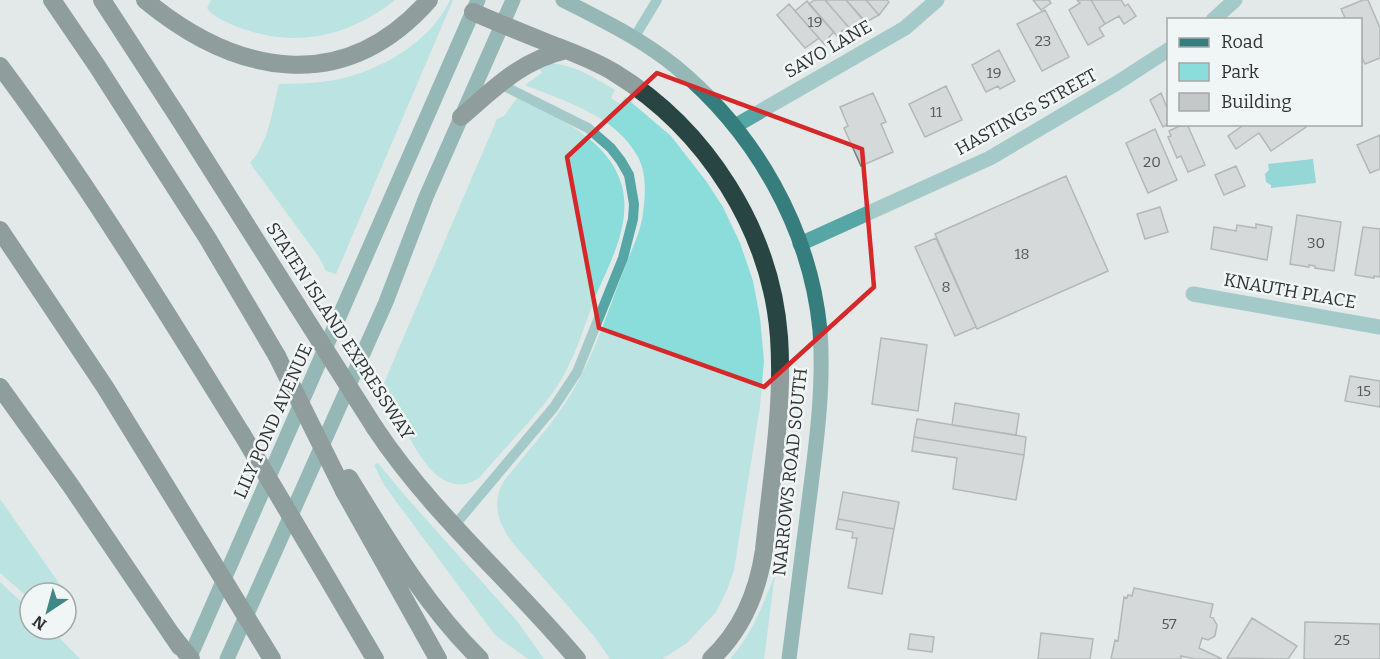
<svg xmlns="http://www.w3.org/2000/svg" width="1380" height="659" font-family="Bitter,serif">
<rect width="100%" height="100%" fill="#e3e8e8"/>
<!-- green -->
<path fill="#8adddb" d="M211,0H395C348,37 295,49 238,27C228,23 213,17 207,8Z
M450,0H453L336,274L326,271L319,257L250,163C269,142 272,111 279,84C298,84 316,83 335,80C380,71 430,43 450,0Z
M549,63C575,65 593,77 615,90L611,98L620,104L625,97L671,136L706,181L723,207L740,243L753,281L760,318L764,361L760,406L734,570L727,590L716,612L687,643L662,659H610L594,636L512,542C498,523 491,503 504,481C527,452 552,425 571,394C594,356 607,313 623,272C629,255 638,238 642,220C645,200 648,176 638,157C615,115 566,102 525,85L542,73L537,65Z
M517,98C556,116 610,140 622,186C625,197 625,211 623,222C619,247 606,272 596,295C584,326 574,363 554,391C532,421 504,448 480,477C432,512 399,414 384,383L497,119L504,116Z
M378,463L407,498L517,621L544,659H528L495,635L384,485L374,465Z
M0,499L61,586L63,590L61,593H30V599L0,573Z
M775,574L764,659H730C752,634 763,605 775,574Z
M0,582L30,610V629H51L80,659H0Z"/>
<!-- water -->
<path fill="#37c2c1" d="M1313,159L1316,183L1271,188V185L1266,182L1265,174L1269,170L1268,164Z"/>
<!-- building -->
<path fill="#c4c8c8" stroke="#797d7d" stroke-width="1.5" d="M814,0H825L850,29L846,33L843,30L837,36L809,4Z
M825,0H846L863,20L857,25L859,27L853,32Z
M846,0H866L879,15L866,22Z
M866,0H887L889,2L879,15Z
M1033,0H1049L1051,3L1041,10Z
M1077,0H1091L1105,24L1099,28L1104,36L1088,45L1069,10L1080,3Z
M1091,0H1121L1125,6L1128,4L1136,16L1124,24L1119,16L1105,24Z
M1363,0H1368L1380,28V58L1365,64L1360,54V20H1346L1341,9Z
M807,1L834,32L829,37L831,40L825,45L795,11Z
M789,4L819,38L805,48L777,15Z
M1045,10L1069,57L1042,71L1017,24Z
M999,50L1015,81L1000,89L998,86L986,92L972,65Z
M946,86L962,120L925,137L909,104Z
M873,93L886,122L881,124L893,152L861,166L844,128L848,126L840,107Z
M1161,93L1168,110V124L1163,127L1150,100Z
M1184,124H1187L1205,165L1188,172L1181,156L1177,158L1168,137L1171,136L1169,131Z
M1245,124H1304L1306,127L1271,151L1259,133L1236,149L1228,136Z
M1155,129L1177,180L1148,193L1126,143Z
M1380,135V169L1370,173L1357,145Z
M1236,166L1245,186L1224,195L1215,175Z
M1066,176L1108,271L977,329L935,234Z
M1160,207L1168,232L1145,239L1137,214Z
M1297,215L1341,222L1334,271L1315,268V266L1309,265V267L1290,264Z
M1256,224L1272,227L1267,260L1211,249L1214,227L1236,231L1237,225L1256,228Z
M1363,227L1380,229V277L1374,276V278L1355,275Z
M936,238L976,327L955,336L915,247Z
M881,338L927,345L918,411L872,404Z
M1350,376L1380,381V407L1345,401Z
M955,403L1019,414L1016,435L952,425Z
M917,419L1026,437L1024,455L914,437Z
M914,437L1024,455L1016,500L953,489L957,458L912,451Z
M843,492L899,502L894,529L838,519Z
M838,519L894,529L882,594L848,588L857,538H852L853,532L836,529Z
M1134,588L1213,604L1210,617L1213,618L1217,625L1215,636L1208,640L1202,638L1199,648L1222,659H1195L1181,656V659H1111L1115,640L1118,641L1124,597L1127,598L1128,595L1132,596Z
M1252,618L1297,646L1288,659L1227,658Z
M1305,622L1380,624V659H1304Z
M1041,633L1093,639L1090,659H1038Z
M910,634L934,637L932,652L908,649Z"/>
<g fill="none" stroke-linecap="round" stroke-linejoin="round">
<!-- service -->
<path stroke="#56a6a5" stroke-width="10" d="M634,38L657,0
M454,526L554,407L577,372L623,258L633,219L634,204L629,175L621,161L611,148L588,128L500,84"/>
<!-- minor -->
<path stroke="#56a6a5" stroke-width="15" d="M1213,20L1235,0
M735,126L905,28L937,0
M800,244L990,158L1117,83L1168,50
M1193,294L1380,327"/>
<!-- secondary -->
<path stroke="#367e7d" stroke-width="15" d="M563,0C602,20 642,39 676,67C755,132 810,228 820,330C824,384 817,439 810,493C803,548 796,604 789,659
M189,659L478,0
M227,659L386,302L426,197L513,0"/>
<!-- motorway -->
<path stroke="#284544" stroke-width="18" d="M52,0L97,66L208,239L277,356
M102,0L180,120L297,305
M145,0C236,75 343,97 429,0
M473,12C498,23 523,33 548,43C571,52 594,60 615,73C706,129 771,230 779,337C784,406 771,481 764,550C758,591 742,630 711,659
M0,66C88,184 164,309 242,434
M461,117C495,88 520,61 566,50
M0,230L105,387L201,543
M0,387L71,486L180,647
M375,428C432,514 511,580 577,659
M349,478C388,541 426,606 480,659
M344,491L438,659
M321,567L375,659"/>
<!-- motorway-bridge -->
<path stroke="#284544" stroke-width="18" d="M297,305L375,428
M277,356L344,491
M242,434L321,567
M201,543L272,659
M172,635L191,659"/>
</g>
<!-- marked area -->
<path d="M0 0H1380V659H0ZM657,73L862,149L874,287L764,387L599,328L567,157Z" fill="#e3e8e8" fill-opacity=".55" fill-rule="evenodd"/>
<path fill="none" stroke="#d62828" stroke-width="4.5" stroke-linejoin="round" d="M657,73L862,149L874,287L764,387L599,328L567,157Z"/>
<g text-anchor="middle" stroke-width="5" stroke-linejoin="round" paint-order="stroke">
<!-- number labels -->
<g font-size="15" fill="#565858">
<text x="815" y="27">19</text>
<text x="1043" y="46">23</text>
<text x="994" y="78">19</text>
<text x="936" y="117">11</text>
<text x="1152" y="167">20</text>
<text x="1316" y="248">30</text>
<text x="1022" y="259">18</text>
<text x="946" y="292">8</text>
<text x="1364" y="396">15</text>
<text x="1169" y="629">57</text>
<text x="1342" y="645">25</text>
</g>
<!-- street labels -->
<g font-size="18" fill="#313332" stroke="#f0f5f5">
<text transform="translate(828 49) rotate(-30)" y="6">SAVO LANE</text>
<text transform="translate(1026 112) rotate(-29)" y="6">HASTINGS STREET</text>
<text transform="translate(1290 291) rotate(10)" y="6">KNAUTH PLACE</text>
<text transform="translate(340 331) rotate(57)" y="6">STATEN ISLAND EXPRESSWAY</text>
<text transform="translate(273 421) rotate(-66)" y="6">LILY POND AVENUE</text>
<text transform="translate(790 472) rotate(-84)" y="6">NARROWS ROAD SOUTH</text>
</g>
</g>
<!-- legend -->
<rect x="1167" y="18" width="195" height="108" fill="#f0f5f5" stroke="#a4a7a7" stroke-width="1.5"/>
<rect x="1179" y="38" width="30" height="9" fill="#367e7d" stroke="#a4a7a7" stroke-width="1.5"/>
<text x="1221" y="48" font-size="18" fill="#313332">Road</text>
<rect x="1179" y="63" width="30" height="18" fill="#8adddb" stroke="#a4a7a7" stroke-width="1.5"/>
<text x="1221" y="78" font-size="18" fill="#313332">Park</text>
<rect x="1179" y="93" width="30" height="18" fill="#c4c8c8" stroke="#a4a7a7" stroke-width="1.5"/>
<text x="1221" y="108" font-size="18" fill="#313332">Building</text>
<!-- north arrow -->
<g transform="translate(48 611) rotate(216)"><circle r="28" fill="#f0f5f5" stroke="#a4a7a7" stroke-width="1.5"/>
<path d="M0-4.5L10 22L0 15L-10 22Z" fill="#408887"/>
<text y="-9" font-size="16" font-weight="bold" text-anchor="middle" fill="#313332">N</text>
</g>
</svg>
